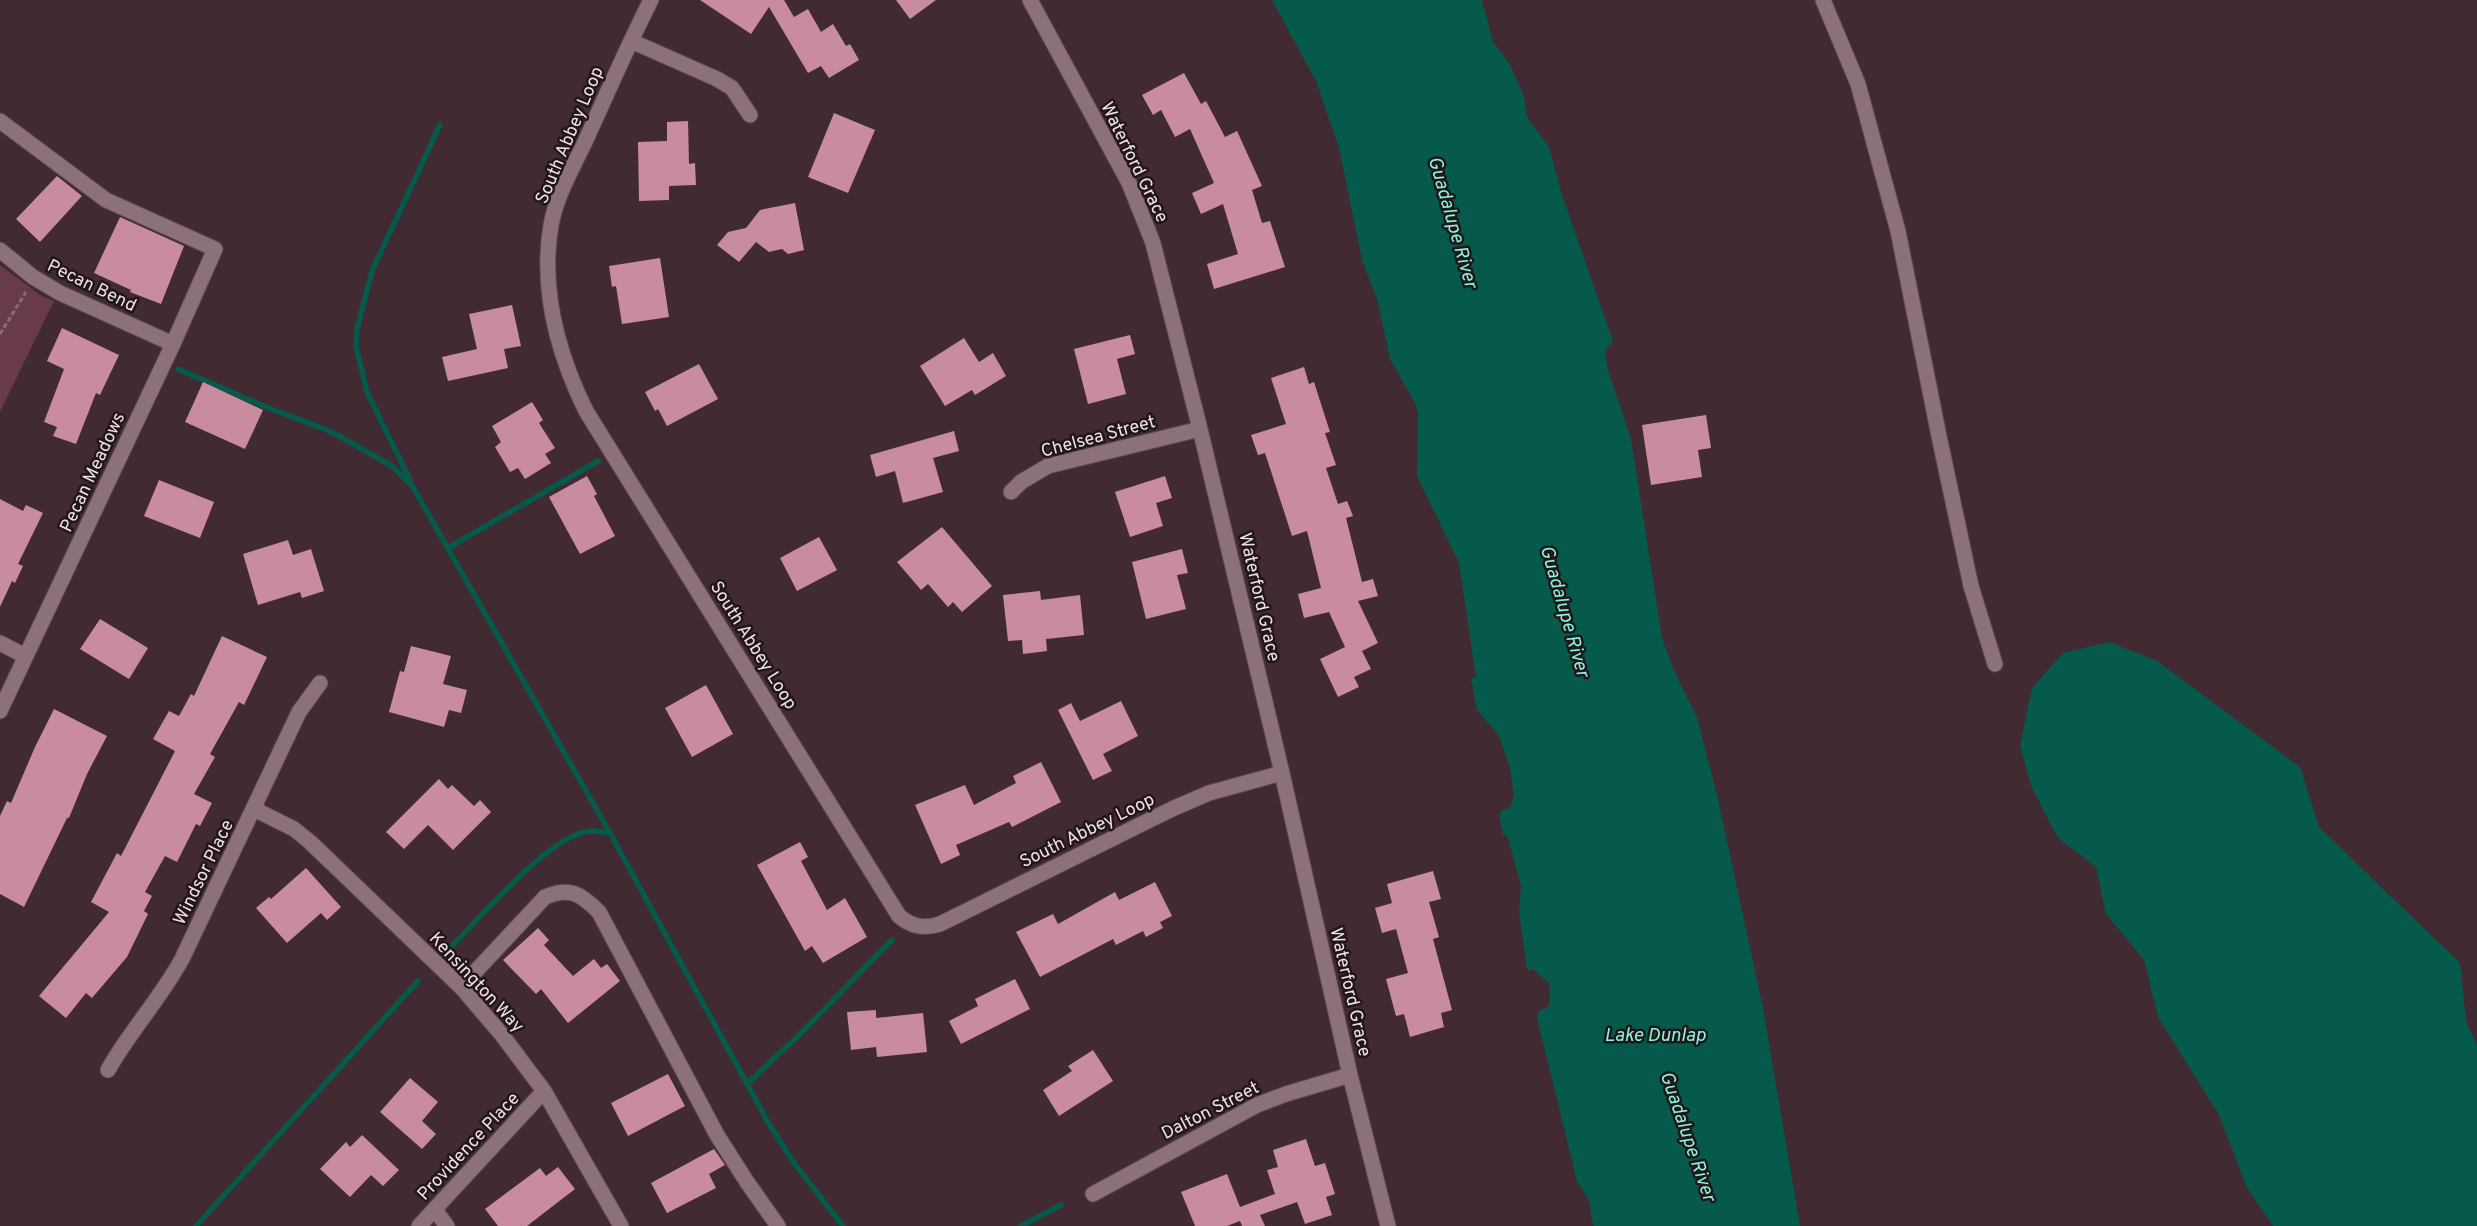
<svg xmlns="http://www.w3.org/2000/svg" width="2477" height="1226" font-family="Overpass,sans-serif">
<rect width="100%" height="100%" fill="#412a31"/>
<!-- green -->
<path fill="#693a49" d="M0,265L40,295L54,301L0,412Z"/>
<!-- water -->
<path fill="#055a4c" d="M1272,0H1482L1493,42L1509,63L1524,96L1527,117L1549,147L1562,195L1613,341L1605,351L1608,370L1631,439L1662,638L1673,668L1697,717L1718,799L1763,1008L1800,1226H1594L1591,1217L1590,1202L1577,1181L1537,1018L1539,1011L1548,1007L1550,998L1549,983L1534,970H1527L1519,912L1521,886L1507,835H1503L1499,815L1502,810L1510,808L1514,796L1510,768L1499,736L1477,710L1471,679L1476,677L1459,563L1417,476L1418,412L1415,403L1390,359L1377,299L1362,260L1339,148L1316,81Z
M2110,642L2157,661L2300,767L2319,827L2460,963L2466,1021L2477,1045V1226H2273L2247,1188L2219,1115L2158,1017L2144,960L2106,914L2096,867L2058,838L2031,786L2020,745L2032,688L2063,653Z"/>
<g fill="none" stroke-linecap="round" stroke-linejoin="round">
<!-- stream -->
<path stroke="#055a4c" stroke-width="5.5" d="M178,369L261,405L332,432L392,466L413,487L610,833L769,1124L794,1163L843,1226
M411,482L367,392L356,346L357,329L372,271L440,125
M448,548L598,461
M452,946C481,917 551,833 591,831C597,830 604,833 610,833
M747,1084L798,1036L892,940
M196,1226L418,981
M1021,1226L1061,1205"/>
</g>
<!-- building -->
<path fill="#c88c9e" d="M700,0H784L794,17L808,9L821,32L833,24L846,46L850,44L859,60L829,78L821,66L808,73L769,7L751,34Z
M896,0H936L910,19Z
M1184,73L1201,104L1206,101L1225,137L1237,131L1262,186L1252,190L1262,223L1270,221L1285,267L1214,289L1207,264L1238,254L1223,204L1201,214L1192,193L1214,183L1190,129L1175,137L1161,110L1153,115L1142,95Z
M834,113L875,130L848,193L808,177Z
M688,121L689,164L695,163L696,185L669,186V200L639,201L638,142L667,141V122Z
M57,176L82,196L40,242L16,219Z
M795,203L804,250L788,254L782,249L769,252L756,242L739,262L717,245L728,232L746,228L760,210Z
M120,217L184,246L161,304L130,292L131,290L94,273Z
M660,258L669,317L622,324L616,286L612,287L609,266Z
M512,305L521,346L504,349L508,368L448,381L442,357L477,349L469,314Z
M62,328L119,355L100,395L96,393L76,444L53,436L57,427L44,422L64,369L47,361Z
M1130,335L1135,354L1117,359L1126,394L1088,404L1074,349Z
M964,338L979,362L993,353L1006,376L975,395L972,390L945,406L920,366Z
M699,364L718,399L667,426L658,409L655,411L645,392Z
M1304,367L1309,384L1314,382L1330,432L1325,433L1336,465L1326,468L1338,504L1347,501L1353,516L1346,518L1362,582L1373,579L1378,596L1358,601L1378,643L1362,651L1371,669L1354,677L1359,687L1338,697L1320,659L1345,647L1329,612L1304,618L1298,594L1321,588L1307,531L1292,536L1265,453L1258,455L1251,435L1286,424L1271,378Z
M203,382L263,410L245,449L185,422Z
M532,402L543,420L539,423L555,448L545,454L551,463L525,479L518,468L510,472L495,447L501,442L492,426Z
M1706,415L1711,448L1698,450L1702,477L1651,485L1642,425Z
M954,431L959,451L933,458L943,492L903,503L895,471L876,477L870,455Z
M587,476L597,494L594,496L615,536L580,554L549,497Z
M1165,476L1172,498L1156,503L1163,526L1130,537L1115,492Z
M159,480L214,502L200,538L144,516Z
M0,499L23,511L26,505L43,513L18,564L23,566L15,583L12,581L0,607Z
M942,527L992,586L962,612L953,602L948,607L928,584L921,590L897,562Z
M819,537L837,570L797,591L780,558Z
M288,540L293,555L311,549L324,591L302,598L300,592L258,605L243,554Z
M1182,549L1188,573L1177,575L1186,609L1146,619L1132,562Z
M1040,591L1041,600L1080,595L1084,635L1046,639L1047,651L1023,654L1022,640L1008,641L1003,595Z
M100,619L148,648L129,679L80,649Z
M222,636L267,657L244,705L239,702L210,754L215,757L194,794L212,803L200,826L196,824L177,862L165,856L145,892L152,896L144,911L148,914L127,957L92,998L86,993L66,1018L39,996L109,912L91,902L117,853L121,856L175,751L153,739L169,711L179,716L191,694L194,696Z
M411,646L451,656L443,684L467,690L461,713L449,710L444,727L389,712L400,671L404,672Z
M706,685L733,734L692,757L665,708Z
M1121,701L1138,736L1103,754L1112,771L1093,780L1058,710L1071,703L1080,721Z
M54,709L107,736L87,774L69,818H67L24,907L0,894V816L7,801L11,803L35,747Z
M1041,762L1061,802L1012,827L1009,822L956,845L960,855L941,864L915,805L965,785L974,805L1016,783L1013,776Z
M439,779L448,789L452,785L474,806L480,800L491,812L453,850L428,825L404,849L386,832Z
M800,842L808,857L801,861L827,910L845,898L867,937L823,963L812,946L805,951L757,865Z
M306,868L341,907L327,920L321,913L287,943L256,908L269,897L271,899Z
M1433,871L1441,899L1429,902L1439,937L1433,939L1452,1010L1441,1013L1444,1027L1410,1037L1404,1014L1396,1016L1386,979L1408,973L1396,929L1382,933L1375,908L1392,903L1387,884Z
M1155,882L1172,916L1160,922L1163,928L1146,937L1143,931L1116,945L1113,939L1040,977L1016,932L1053,914L1058,924L1115,892L1119,900Z
M538,928L549,940L544,945L573,976L594,959L601,968L607,964L620,981L568,1023L541,989L536,994L503,960Z
M1015,979L1030,1009L961,1044L949,1021L978,1006L975,999Z
M876,1010V1018L923,1013L927,1052L877,1057L876,1047L851,1050L847,1012Z
M1093,1050L1113,1081L1059,1116L1043,1090L1072,1071L1068,1066Z
M668,1074L685,1106L628,1136L611,1103Z
M410,1078L438,1102L422,1121L436,1134L422,1149L380,1112Z
M362,1135L399,1170L383,1186L371,1175L350,1197L320,1169L346,1142L350,1147Z
M1306,1139L1315,1166L1325,1163L1335,1194L1326,1197L1332,1215L1305,1224L1297,1202L1260,1215L1265,1226H1242L1240,1221L1227,1226H1195L1181,1192L1227,1174L1240,1207L1275,1194L1267,1170L1278,1167L1273,1150Z
M714,1149L725,1165L709,1174L716,1188L667,1213L651,1183Z
M558,1167L575,1189L527,1226H498L485,1209L540,1168L546,1176Z"/>
<g fill="none" stroke-linecap="round" stroke-linejoin="round">
<defs>
<path id="minor" d="M651,0C627,47 606,96 584,144C572,169 556,197 551,225C540,290 557,352 586,411L899,916C912,927 924,929 940,924L1172,809L1209,793L1282,773
M1030,0L1129,183L1153,243L1200,429L1282,773L1350,1075L1388,1226
M1823,0L1858,84L1898,231L1940,441L1971,586L1995,664
M631,41L717,79L732,88L750,115
M0,121L106,200L215,249L173,344L0,711
M0,250L33,277L60,293L173,344
M1011,492L1021,482L1048,466L1200,429
M0,643L25,656
M254,809L294,829L310,842L461,987L502,1035L544,1091L621,1226
M461,987L545,897C570,887 580,893 599,912L717,1135L747,1182L778,1226
M108,1070C130,1031 160,999 182,959L299,712L320,683
M1093,1194L1257,1105L1286,1094L1350,1075
M435,1210L447,1226
M419,1226L544,1091"/>
</defs>
<!-- minor casing -->
<use href="#minor" stroke="#5c484e" stroke-width="17"/>
<!-- path -->
<path stroke="#836e74" stroke-width="3" stroke-dasharray="5 2.5" stroke-linecap="butt" d="M0,334L26,292"/>
<!-- minor -->
<use href="#minor" stroke="#8c7179" stroke-width="15"/>
</g>
<g text-anchor="middle" stroke-width="5" stroke-linejoin="round" paint-order="stroke">
<!-- street labels -->
<g font-size="18" fill="#f1e1e6" stroke="#211619">
<text transform="translate(569 135) rotate(-67)" y="6">South Abbey Loop</text>
<text transform="translate(1135 162) rotate(64)" y="6">Waterford Grace</text>
<text transform="translate(92 285) rotate(26)" y="6">Pecan Bend</text>
<text transform="translate(1098 436) rotate(-15)" y="6">Chelsea Street</text>
<text transform="translate(92 472) rotate(-65)" y="6">Pecan Meadows</text>
<text transform="translate(1260 597) rotate(77)" y="6">Waterford Grace</text>
<text transform="translate(754 645) rotate(58)" y="6">South Abbey Loop</text>
<text transform="translate(1087 830) rotate(-26)" y="6">South Abbey Loop</text>
<text transform="translate(203 872) rotate(-64)" y="6">Windsor Place</text>
<text transform="translate(477 982) rotate(47)" y="6">Kensington Way</text>
<text transform="translate(1351 992) rotate(77)" y="6">Waterford Grace</text>
<text transform="translate(1210 1110) rotate(-27)" y="6">Dalton Street</text>
<text transform="translate(468 1146) rotate(-47)" y="6">Providence Place</text>
</g>
<!-- water labels -->
<g font-size="19" font-style="italic" fill="#8bf6dd" stroke="#211619">
<text transform="translate(1454 222) rotate(74)" y="7">Guadalupe River</text>
<text transform="translate(1566 611) rotate(74)" y="7">Guadalupe River</text>
<text x="1655" y="1041">Lake Dunlap</text>
<text transform="translate(1689 1136) rotate(71)" y="7">Guadalupe River</text>
</g>
</g>
</svg>
